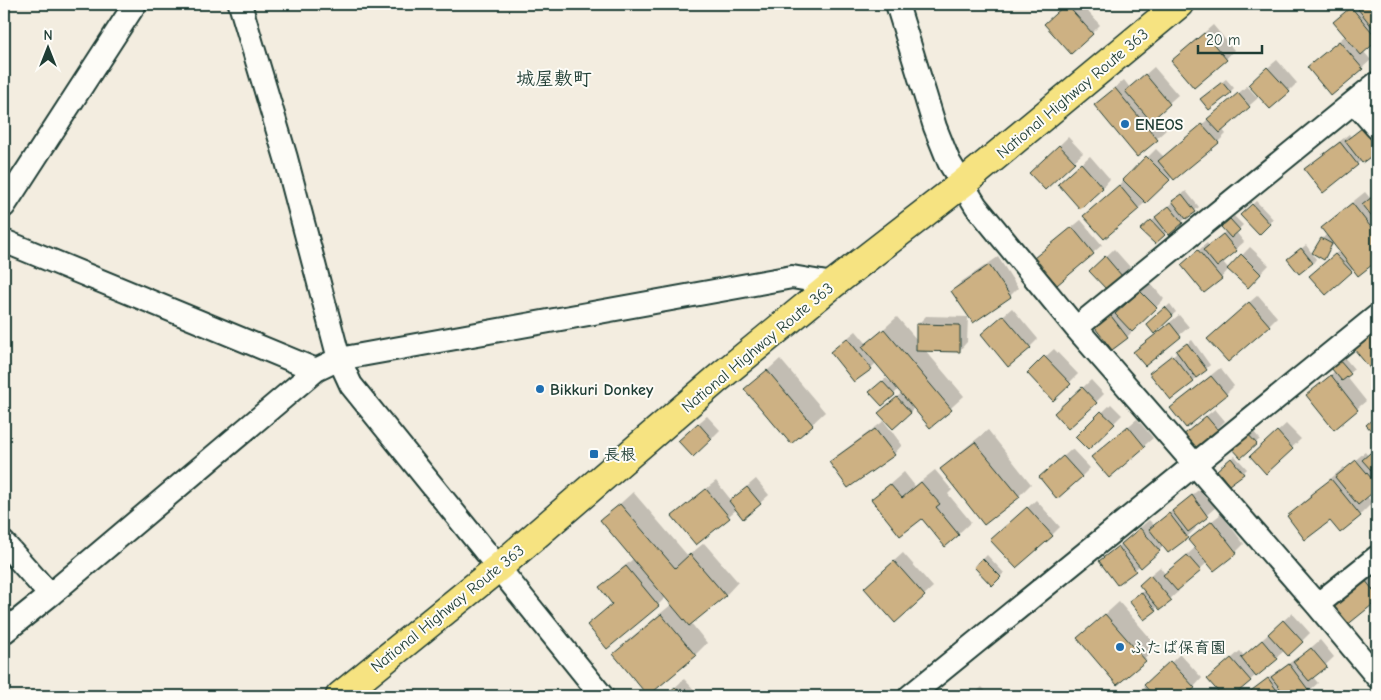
<svg xmlns="http://www.w3.org/2000/svg" width="1381" height="700" font-family="'Comic Neue','Klee One',sans-serif">
<rect width="100%" height="100%" fill="#f3ede0"/>
<filter id="ink" filterUnits="userSpaceOnUse"><feTurbulence type="fractalNoise" baseFrequency=".02" numOctaves="2"/><feDisplacementMap in="SourceGraphic" scale="10" xChannelSelector="R" yChannelSelector="G"/><feConvolveMatrix kernelMatrix="1 2 1 2 8 2 1 2 1" color-interpolation-filters="sRGB"/></filter>
<g filter="url(#ink)">
<!-- shadow -->
<path fill="#0003" d="M1067,4H1081L1100,25L1092,33L1054,16Z
M1355,4H1377V40L1363,51L1371,60L1362,68L1317,59L1346,35L1335,22Z
M1213,25L1234,50L1226,59L1181,53Z
M1277,60L1297,83L1289,91L1258,76Z
M1154,67L1178,95L1154,116L1166,130L1138,155L1104,97L1124,80L1130,88Z
M1226,79L1234,88L1230,92L1206,95Z
M1247,86L1258,98L1222,129L1226,134L1218,142L1173,176L1146,202L1104,237L1094,207L1125,180L1156,149L1164,157Z
M1371,120L1377,128V150L1362,161V160L1323,191L1315,161L1349,134L1351,137Z
M1068,137L1083,153L1045,188L1031,173Z
M1090,156L1110,179L1102,188L1068,175Z
M1186,191L1199,207L1169,233L1168,231L1155,243L1142,230Z
M1365,192L1370,198L1377,193V260L1359,274L1354,268L1351,271L1319,267L1340,250L1334,243L1323,258L1322,239L1327,234L1322,228L1335,216Z
M1256,201L1273,219L1259,233L1241,215Z
M1234,216L1243,225L1236,232L1244,242L1222,261L1229,269L1250,247L1269,265L1248,287L1229,269L1221,278L1191,257L1207,243L1209,246L1226,231L1223,227Z
M1081,220L1102,245L1057,284L1044,250Z
M1306,245L1316,259L1313,263L1293,255Z
M1114,249L1130,267L1107,288L1099,263Z
M998,257L1018,288L1010,296L952,291L961,282Z
M1150,283L1164,299L1127,337L1094,324L1117,304L1121,310Z
M1258,295L1277,317L1269,325L1217,330Z
M1170,304L1176,312L1154,332L1151,321Z
M1012,308L1038,339L1030,347L991,326Z
M1179,315L1189,327L1145,364L1143,344Z
M926,316L968,317L967,342L959,351L925,350L964,396L931,426L915,407L893,427L888,404L902,393L899,389L894,394L875,388L886,378L890,382L892,381L877,362L871,368L840,344L856,331L867,344L897,317L917,340V325Z
M1377,330V375L1356,349Z
M1192,340L1210,365L1193,381L1151,373Z
M1054,349L1078,374L1053,399L1028,373Z
M1344,357L1354,369L1346,376L1366,401L1334,428L1308,395L1335,371L1336,364Z
M780,359L825,412L812,424L746,390Z
M1220,368L1234,386L1226,394L1180,400Z
M1091,380L1104,394L1096,402L1064,405Z
M1111,404L1122,415L1088,449L1077,437Z
M1215,409L1225,421L1217,429L1191,428Z
M707,416L720,430L711,439L688,432Z
M1137,419L1153,438L1109,476L1101,449Z
M884,421L902,445L894,454L831,462L839,454Z
M1286,424L1301,439L1266,472L1260,448Z
M988,430L1031,484L1019,496L941,469L954,457Z
M1252,430L1260,439L1241,457L1233,447Z
M1377,448V464L1376,465L1377,467V487L1367,496L1372,503L1360,515L1331,519L1288,516L1344,467L1345,469L1365,452L1368,456Z
M1072,449L1090,468L1081,477L1049,469Z
M1235,456L1247,469L1243,473L1222,466Z
M935,470L952,490L948,494L971,522L958,534L922,517L873,499L904,472L915,486Z
M756,479L769,495L760,503L737,509L696,544L682,508L716,481L731,500Z
M1201,488L1216,507L1194,526L1196,528L1187,537L1168,551L1164,546L1118,583L1101,561L1149,520L1154,525Z
M633,492L688,556L704,543L738,582L726,595L691,623L707,643L695,655L615,654L627,641L672,604L666,597L658,605L589,625L613,603L600,587L633,559L601,521Z
M1036,500L1060,527L1052,535L1001,532Z
M1221,514L1244,544L1236,552L1208,562L1177,589L1179,591L1160,608L1158,606L1155,610L1134,597L1145,590L1149,576L1160,567L1165,574L1196,547L1198,532Z
M903,553L933,587L895,621L874,579Z
M987,555L1004,573L992,584L975,567Z
M1374,573L1377,576V600L1346,624L1333,607Z
M1119,602L1158,647L1117,683L1079,638Z
M1292,613L1310,633L1302,641L1285,650L1232,696H1223L1208,679L1240,651L1244,656Z
M1320,640L1334,657L1313,677L1318,683L1303,696H1243L1298,657L1299,658Z
M1180,654L1202,678L1194,687L1183,696H1156L1153,693L1150,696H1136Z
M684,679L700,696H666Z
M982,687L990,696H971Z
M1118,689L1123,695L1122,696H1108Z
M1339,690L1344,696H1332Z"/>
<!-- building -->
<path fill="#cdb183" stroke="#1f3d34" d="M1066,4L1093,34L1071,54L1044,24Z
M1364,4H1377V33L1358,9Z
M1351,7L1377,38V41L1361,55L1333,22Z
M1204,33L1227,60L1194,88L1171,61Z
M1339,41L1363,69L1331,96L1307,67Z
M1267,67L1290,92L1270,109L1248,85Z
M1145,74L1170,104L1151,121L1125,91Z
M1222,82L1231,93L1209,110L1200,99Z
M1115,88L1158,140L1137,157L1094,105Z
M1238,93L1250,107L1220,133L1207,119Z
M1202,124L1219,143L1174,180L1158,161Z
M1362,128L1377,147V152L1362,163L1345,141Z
M1340,142L1358,165L1323,193L1304,169Z
M1059,145L1075,162L1045,190L1029,173Z
M1146,156L1170,180L1146,203L1123,180Z
M1081,163L1103,188L1080,209L1058,184Z
M1119,185L1139,209L1104,239L1083,216Z
M1377,193V219L1375,221L1362,205Z
M1182,194L1196,212L1186,219L1172,201Z
M1352,203L1377,235V261L1358,276L1321,228Z
M1252,204L1270,224L1259,235L1240,215Z
M1169,206L1183,223L1169,235L1155,217Z
M1230,219L1240,230L1231,238L1221,227Z
M1151,220L1165,235L1155,244L1140,230Z
M1072,227L1094,254L1057,285L1034,258Z
M1223,234L1237,251L1217,267L1203,250Z
M1321,238L1332,244L1324,260L1312,253Z
M1301,248L1313,263L1299,274L1287,259Z
M1198,250L1222,279L1204,293L1181,265Z
M1241,254L1261,274L1248,288L1227,269Z
M1335,254L1352,272L1326,295L1309,276Z
M1105,256L1122,276L1107,290L1089,271Z
M989,265L1011,297L973,323L951,291Z
M1140,291L1157,308L1132,332L1115,314Z
M1249,302L1270,326L1228,362L1207,339Z
M1165,307L1173,316L1154,334L1146,324Z
M1108,312L1128,338L1112,350L1092,324Z
M1003,315L1031,348L1008,367L981,334Z
M1170,323L1181,337L1145,366L1133,352Z
M916,324L960,325V352L916,351Z
M884,329L952,410L930,428L862,347Z
M1371,335L1377,343V377L1354,349Z
M847,338L872,369L854,382L830,352Z
M1187,343L1207,370L1196,378L1176,351Z
M1172,355L1194,382L1171,400L1149,373Z
M1044,356L1071,384L1053,401L1027,373Z
M1339,360L1351,374L1342,381L1331,368Z
M767,370L813,425L791,444L744,389Z
M1331,375L1358,410L1334,430L1306,395Z
M1211,376L1227,395L1186,428L1170,408Z
M882,381L895,395L882,406L869,392Z
M1082,387L1097,403L1068,429L1054,413Z
M897,397L911,413L893,429L878,413Z
M1101,411L1115,424L1088,450L1075,437Z
M1377,415V437L1366,425Z
M1206,416L1218,430L1193,450L1181,437Z
M698,423L712,439L693,457L678,441Z
M1128,426L1145,447L1109,478L1091,457Z
M875,429L895,455L848,488L829,462Z
M1277,431L1293,449L1266,474L1250,456Z
M1247,433L1257,444L1241,458L1231,447Z
M975,442L1020,497L984,525L940,469Z
M1377,447V466L1371,470L1362,460Z
M1063,456L1082,477L1057,499L1039,477Z
M1231,458L1244,474L1229,485L1217,470Z
M1356,460L1377,485V489L1358,505L1335,477Z
M1331,479L1361,516L1340,533L1330,521L1305,540L1287,516L1311,497L1310,495Z
M921,482L940,504L936,507L959,535L945,547L922,519L900,536L871,499L890,484L902,498Z
M747,487L761,504L743,519L729,501Z
M706,489L730,518L696,545L672,516Z
M1192,495L1208,517L1188,532L1172,511Z
M620,504L675,568L690,554L726,596L689,626L600,520Z
M1027,507L1053,536L1016,568L990,540Z
M1169,513L1188,538L1168,553L1149,529Z
M1212,521L1237,553L1214,571L1188,540Z
M1140,528L1160,551L1141,568L1121,544Z
M1118,546L1136,571L1117,585L1099,561Z
M1187,555L1201,571L1177,591L1163,575Z
M982,558L1001,577L992,586L974,567Z
M894,561L925,596L895,623L864,588Z
M626,566L659,606L607,649L587,625L612,604L599,587Z
M1150,575L1172,601L1160,610L1139,585Z
M1365,580L1377,595V601L1346,626L1331,607Z
M1141,592L1156,611L1144,620L1129,601Z
M661,614L696,656L648,696L613,654Z
M1105,614L1146,661L1117,685L1077,638Z
M1283,620L1303,642L1288,656L1268,634Z
M1262,640L1278,659L1256,677L1241,658Z
M1311,648L1327,667L1309,681L1293,662Z
M1231,658L1251,681L1233,696H1222L1207,679Z
M1170,661L1195,688L1185,696H1154L1144,685Z
M1289,664L1310,692L1305,696H1286L1271,677Z
M1268,678L1281,696H1244Z
M675,687L684,696H664Z"/>
<g fill="none" stroke-linecap="round" stroke-linejoin="round">
<defs>
<path id="street" d="M240,4L286,158L339,359L351,385L602,696
M897,4L935,127L949,162L976,206L1076,328L1317,605L1377,677
M1354,102L1377,128
M4,206L135,4
M4,241L316,370
M1076,328L1377,83
M4,543L50,595
M1317,605L1377,557
M4,632L50,595L316,370L339,359L792,277L833,284
M910,696L1377,316"/>
<path id="highway" d="M340,696L499,567L716,380L833,284L962,184L1179,4"/>
</defs>
<!-- street casing -->
<use href="#street" stroke="#1f3d34" stroke-width="26"/>
<!-- highway casing -->
<use href="#highway" stroke="#1f3d34" stroke-width="31"/>
<!-- street -->
<use href="#street" stroke="#fdfcf7" stroke-width="22"/>
<!-- highway -->
<use href="#highway" stroke="#f6e381" stroke-width="28"/>
</g>
</g>
<!-- markers -->
<g fill="#1f6fb2" stroke="#fdfcf7" stroke-width="2">
<circle cx="1125" cy="124" r="5"/>
<circle cx="540" cy="389" r="5"/>
<rect x="589" y="449" width="10" height="10" rx="2.5"/>
<circle cx="1120" cy="647" r="5"/>
</g>
<g text-anchor="middle" stroke-width="4" stroke-linejoin="round" paint-order="stroke">
<!-- street labels -->
<g font-size="16" fill="#1f3d34" stroke="#fdfcf7">
<text transform="translate(1072 93) rotate(-40)" y="6">National Highway Route 363</text>
<text transform="translate(757 347) rotate(-40)" y="6">National Highway Route 363</text>
<text transform="translate(447 608) rotate(-39)" y="6">National Highway Route 363</text>
</g>
<!-- poi labels -->
<g font-size="16" font-weight="bold" fill="#1f3d34" stroke="#fdfcf7" text-anchor="start">
<text x="1135" y="130">ENEOS</text>
<text x="550" y="395">Bikkuri Donkey</text>
<text x="604" y="460">長根</text>
<text x="1130" y="653">ふたば保育園</text>
</g>
<!-- quarter labels -->
<g font-size="19" font-weight="bold" fill="#1f3d34" stroke="#fdfcf7">
<text x="554" y="85">城屋敷町</text>
</g>
</g>
<!-- margin -->
<rect width="1381" height="700" fill="none" stroke="#fdfcf7" stroke-width="20"/>
<rect x="10" y="10" width="1361" height="680" fill="none" stroke="#1f3d34" stroke-width="2" filter="url(#ink)"/>
<!-- north arrow -->
<g transform="translate(48 48)" stroke="#fdfcf7" stroke-width="4" paint-order="stroke">
<path d="M0-4L9 19L0 12L-9 19Z" fill="#1f3d34"/>
<text y="-8" font-size="14" font-weight="bold" text-anchor="middle" fill="#1f3d34">N</text>
</g>
<!-- scale -->
<path d="M1198 45v8h64v-8" fill="none" stroke="#1f3d34" stroke-width="2.5"/>
<text x="1206" y="45" font-size="15" fill="#1f3d34" stroke="#fdfcf7" stroke-width="4" paint-order="stroke">20 m</text>
</svg>
